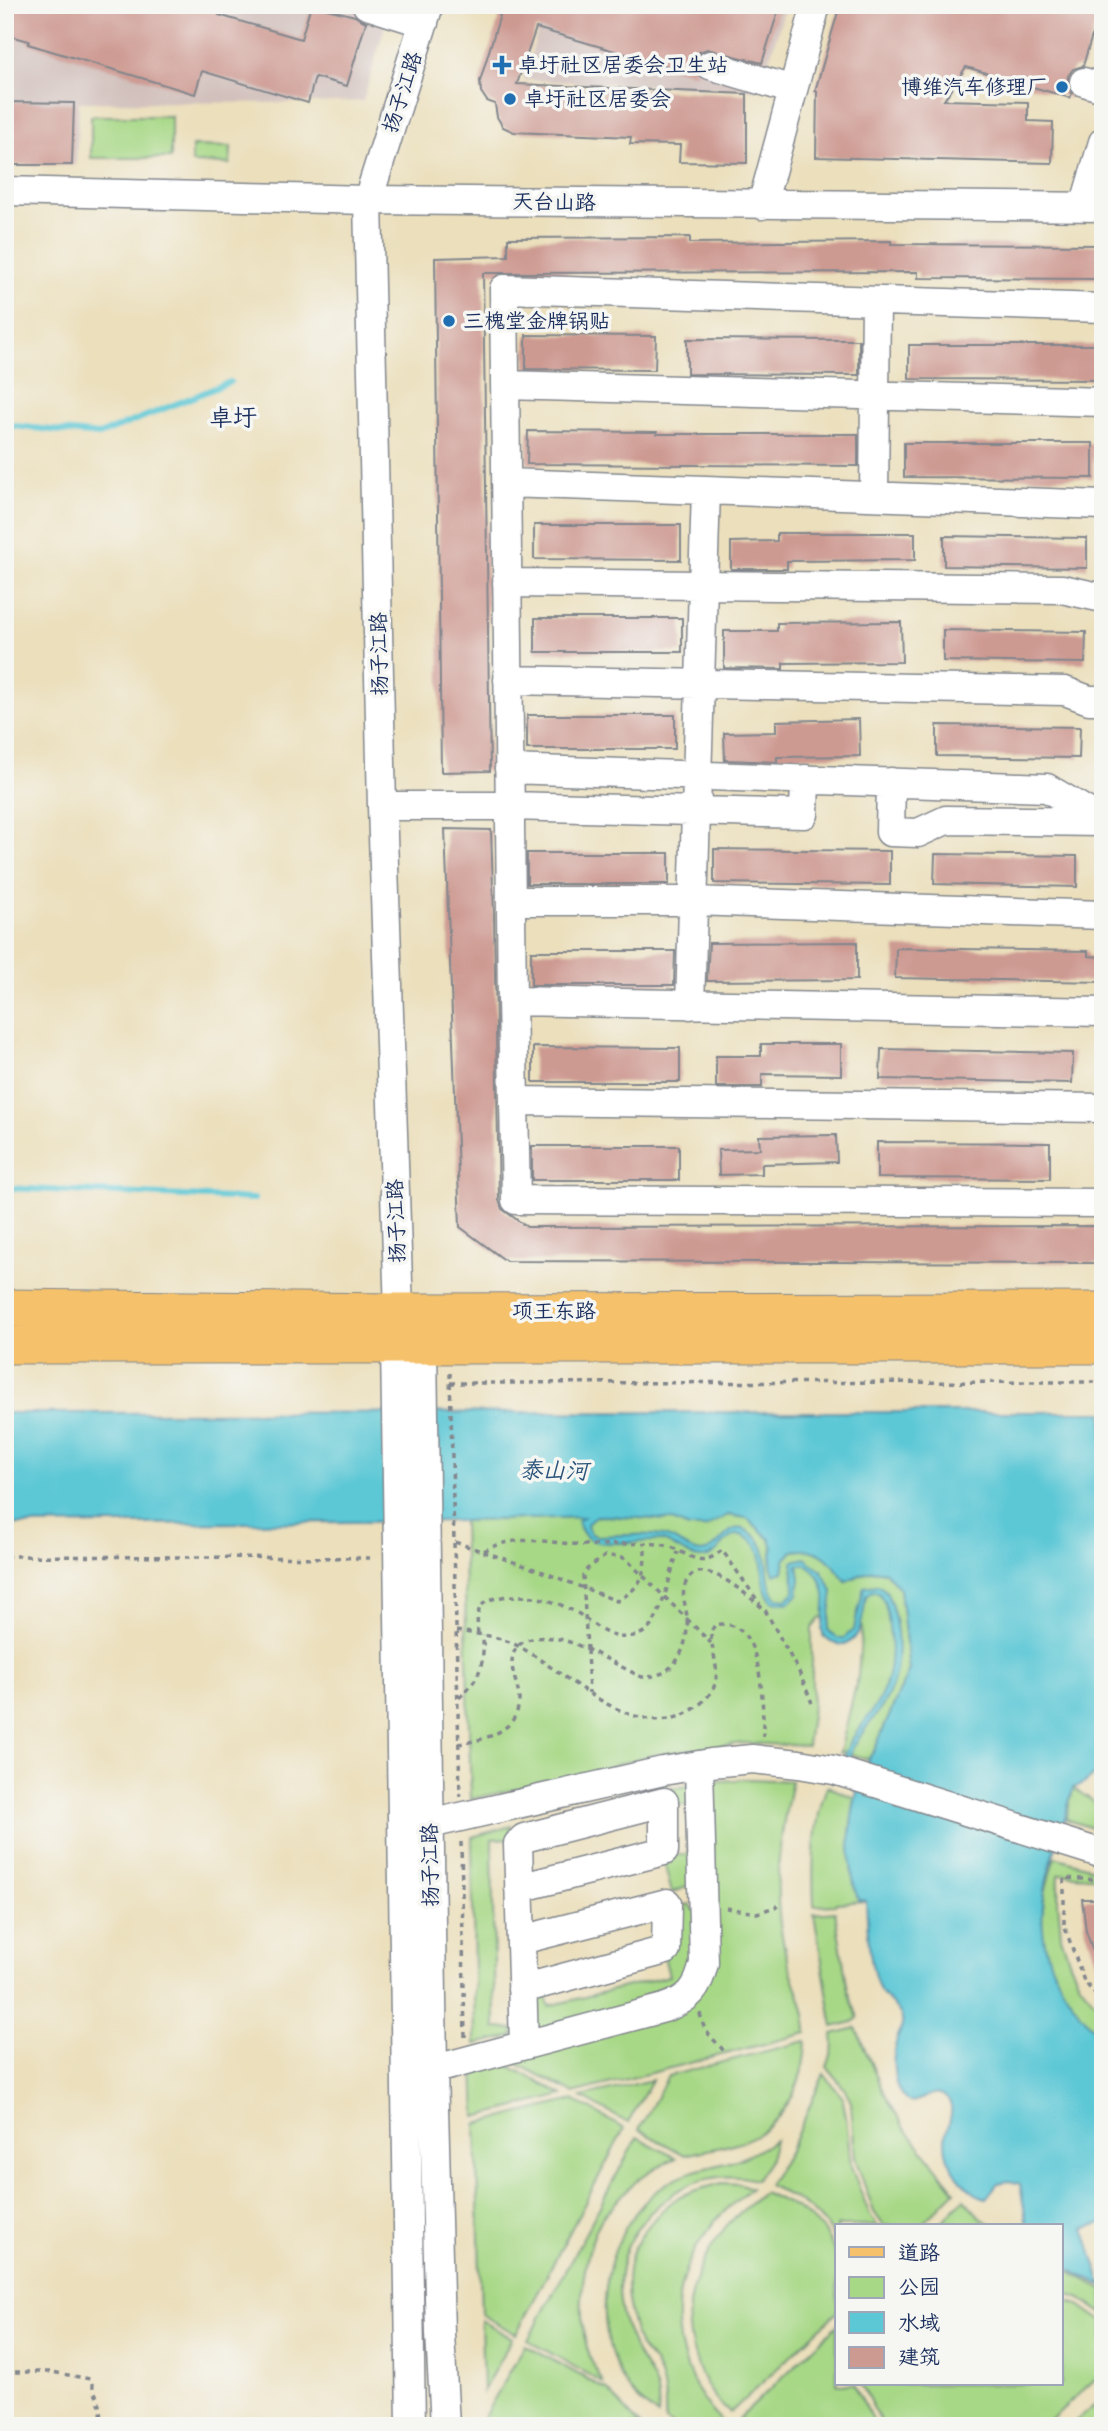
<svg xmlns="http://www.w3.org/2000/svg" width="1108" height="2431" font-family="'Playpen Sans','LXGW WenKai TC',sans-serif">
<rect width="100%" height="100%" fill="#f6f6f2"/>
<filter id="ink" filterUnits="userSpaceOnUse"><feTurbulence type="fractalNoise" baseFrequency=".0143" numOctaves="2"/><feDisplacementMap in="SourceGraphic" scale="14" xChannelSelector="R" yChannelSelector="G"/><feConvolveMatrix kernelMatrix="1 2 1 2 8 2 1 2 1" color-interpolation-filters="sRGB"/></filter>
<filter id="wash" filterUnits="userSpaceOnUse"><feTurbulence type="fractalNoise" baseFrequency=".00686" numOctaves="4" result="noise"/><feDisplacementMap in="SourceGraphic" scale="28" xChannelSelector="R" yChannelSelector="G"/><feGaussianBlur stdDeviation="1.57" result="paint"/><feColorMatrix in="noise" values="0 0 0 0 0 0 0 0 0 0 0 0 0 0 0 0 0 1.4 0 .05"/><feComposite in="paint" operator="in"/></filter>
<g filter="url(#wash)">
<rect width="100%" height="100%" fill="#ebdfbc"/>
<!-- industrial -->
<path fill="#d1c0bc" d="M5,5H391L363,101L308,103L79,102L76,165L72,166L5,165Z
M546,5H786L760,90L523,80Z"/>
<!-- green -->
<path fill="#a7d886" stroke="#618472" stroke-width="2" d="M91,116H171V158H91Z
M192,146L231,147L230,164L192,163Z
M728,1515L747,1518L770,1539L773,1548L771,1565L785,1560L793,1551C821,1546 830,1560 846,1581L872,1570L886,1572L900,1589L909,1670L874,1751L868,1759L840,1752L858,1676L862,1625C852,1642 842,1652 823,1636V1619L821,1617L812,1628V1707L807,1746L743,1743L647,1756L581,1775L471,1799L463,1521L608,1516L670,1520L689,1528Z
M750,1779L792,1781C779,1840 771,1891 785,1951C791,1978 807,2005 807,2033L573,2093L508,2059L697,1996L708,1782Z
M691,1786L693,1884L672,1893L664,1862L671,1855H688V1805H671V1788Z
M827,1786L855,1798L850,1831L866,1901L836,1903L835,1905L814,1906C812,1865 813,1824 827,1786Z
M1073,1788L1103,1808V1832L1066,1819Z
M511,1826L510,1838L492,1839L495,2028L513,2029L514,2036L475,2044L472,1837Z
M1055,1857L1103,1871V1877L1059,1874L1058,1902L1061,1936L1070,1963L1079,1982L1103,2012V2036C1075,2015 1043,1967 1042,1931C1041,1905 1047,1882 1055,1857Z
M689,1904L699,1915L687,1987L536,2035L529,2003L544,1990L549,2006L669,1976L665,1960L677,1909Z
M835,1912L848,1990L858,2018L853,2022L833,2027L814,1914Z
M856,2028L883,2092L904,2127L955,2191L920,2226H884L874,2212L855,2158L851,2102L844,2088L827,2067L834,2046L833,2034Z
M806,2041C805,2077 790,2114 758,2134C738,2146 708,2149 685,2155L639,2130L668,2076Z
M500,2061L563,2095L476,2117L474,2067Z
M824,2074L842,2097L846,2116L851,2167L870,2215L877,2226H837V2244C823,2213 798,2199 768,2185L790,2150Z
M652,2080L628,2123L582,2097Z
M574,2100L624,2129L516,2334L481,2314L476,2124Z
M637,2137L676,2158C649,2169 634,2181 616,2202C612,2207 605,2212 602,2218C582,2254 574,2320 591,2359C594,2367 599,2375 603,2383L528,2340Z
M775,2140L769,2162L756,2180C725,2172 691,2178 666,2199C616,2237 607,2291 634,2347C648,2375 661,2381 658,2416C647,2407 634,2398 627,2386C586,2324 603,2226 666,2184C690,2168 716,2168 742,2158C754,2153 764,2147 775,2140Z
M722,2183L741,2184L751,2188C735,2202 717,2216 705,2234C662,2293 672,2370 722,2422L718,2426H674L665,2421C666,2401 665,2381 654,2363C650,2357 644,2353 640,2346C633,2332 631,2315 628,2300C624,2263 632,2244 656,2217C663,2209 672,2201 681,2196C694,2190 708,2187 722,2183Z
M763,2192C797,2206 834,2225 837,2267C838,2282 837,2297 837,2312L730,2413C698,2387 681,2331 692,2291C698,2269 710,2247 724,2229C735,2215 750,2205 763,2192Z
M964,2199L979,2216L992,2226H938Z
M1061,2267L1103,2289V2314L1081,2299L1061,2292Z
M1061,2299L1079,2305L1103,2322V2372L1044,2426H883L861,2384H1061Z
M481,2320L512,2338L483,2391Z
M837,2325V2384H854L876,2426H746L738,2420Z
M525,2345L607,2390L640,2426H484V2417Z
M1103,2398V2426H1070Z"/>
<!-- water -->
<path fill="#5cc7d5" stroke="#3c7b9a" stroke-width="2" fill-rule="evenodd" d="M1103,1412V1752C1100,1772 1092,1781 1073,1788C1056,1859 1020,1917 1062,1986C1073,2005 1086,2023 1103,2036V2223L1084,2228L1102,2285L1077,2274L1061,2262V2226H1027L1020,2184L1010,2181L998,2183L986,2198C966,2193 944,2163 945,2141C945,2128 957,2112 948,2100C934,2080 915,2114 902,2096C892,2082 892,2056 897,2039C899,2032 904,2027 902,2019C900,2007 886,2002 880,1991C868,1963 868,1931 866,1901L858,1900C847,1866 848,1826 857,1792C821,1758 864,1730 879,1700C891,1677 893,1652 889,1627C888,1614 886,1601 878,1592L872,1591L866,1596C863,1612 863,1647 838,1644C830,1643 824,1638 822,1630C826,1603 831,1585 808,1565H798L800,1579L798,1595L788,1603L773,1602C754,1584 773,1549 744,1536C726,1529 721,1556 704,1558C689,1559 678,1547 665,1542C661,1540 653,1541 649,1541C635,1542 600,1546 589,1539C583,1535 580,1528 577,1521L583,1517L463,1521L5,1525V1413ZM728,1515L747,1518L770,1539L773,1548L771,1565L774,1575L783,1572L785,1560L793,1551C821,1546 830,1560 846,1581L872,1570L886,1572L900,1589L909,1670L874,1751L868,1759L860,1783L847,1765C852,1741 868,1727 881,1708C903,1677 902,1625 886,1591L878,1585L864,1587L854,1629L844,1638H837L828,1630L833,1591L821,1570L805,1558L793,1561L794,1592L787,1599L777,1598C762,1585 774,1556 757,1538C729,1510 722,1552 702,1552C687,1552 676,1537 662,1536C641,1533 618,1536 596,1536C590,1534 587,1531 587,1524L596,1516H608L670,1520L689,1528H705Z"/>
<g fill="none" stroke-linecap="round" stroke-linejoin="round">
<!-- stream -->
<path stroke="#5cc7d5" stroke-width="6" d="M5,425L99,435L230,382
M5,1188L254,1199"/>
</g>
<g id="blocks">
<!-- building -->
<path fill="#cd9a92" d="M11,5H222L219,15L301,39L311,5L355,16L366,22L347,86L315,77L308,103L202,71L195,94L28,44L29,41L5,35V24Z
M503,5H780L762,63L707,49L699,52L694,60V68L697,75L536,28L517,84L747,94V163L679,162L680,145L630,144L631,137L514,132L503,127L497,117L495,104L487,101L481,92L480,81Z
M840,5H1101L1083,66L1073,69L1068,76V85L1072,93L1070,98L966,67L944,100L1028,102V121L1053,122L1052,163L816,157L817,91H815Z
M5,102L74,103L72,165H5Z
M690,237V243L891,241V244L1103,245V279L918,278V272L483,273L490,771L441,772L435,258L508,256V238Z
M526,335L656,336L655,370L526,369Z
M687,339L859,340V375L687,374Z
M909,345H1098V380L909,379Z
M528,431L657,432V434H858V466L527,464Z
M904,443H1093V478L904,477Z
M534,525H681V560L534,559Z
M777,533H915V560L787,561V569H731V542L777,541Z
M944,536L1087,538V568L944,566Z
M535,618H682V652H535Z
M901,622L902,662L783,663V669L724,668V631H777V623Z
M943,630L1086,632L1085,663L943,661Z
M527,715H675V749H527Z
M859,719L860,756L777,757V762L725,760L724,733L776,732V721Z
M937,725L1080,727L1079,758L937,756Z
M445,829L491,830L494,916L499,1200L502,1209L527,1227L1103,1226V1263L506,1261L460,1227Z
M714,849L890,851V885L714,883Z
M527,853H669V884H527Z
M935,854L1077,856V887L934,884Z
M857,942V980L707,981L709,943Z
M896,948L1088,951V956L1103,957V982L895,978Z
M531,951H675L674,985H531Z
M761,1044H841V1075L762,1074V1087H716V1056H761Z
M533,1047L680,1048V1082H533Z
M881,1049L1073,1053L1072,1083L880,1079Z
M836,1135L837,1162L762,1164V1174L719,1175L718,1150L760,1149L759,1136Z
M877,1142L1050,1143V1179L877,1178Z
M532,1146H679V1180H532Z
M1082,1899H1103V1971H1100L1086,1931Z"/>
</g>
</g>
<g filter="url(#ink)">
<use href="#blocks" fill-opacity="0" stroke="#83878d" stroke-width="2"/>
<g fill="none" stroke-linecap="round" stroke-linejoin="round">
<defs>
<path id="minor" d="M367,5L424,23
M710,65L793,90
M1084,82L1103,88
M5,191L368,200L1103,207
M762,205L816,5
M1084,207L1103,142
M1103,308L504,289L512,1001L516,1200L1103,1203
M505,385L1103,402
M506,483L706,490
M874,496L876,301
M507,583L1062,589L1103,598
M508,680L1065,691L1089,700H1103
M509,769L1047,788L1103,821
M891,782L890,832L918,833L946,820L1101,822
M382,806H510L804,814L805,779
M511,901H693L1103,915
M512,1001L1103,1012
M690,1005L706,490L1103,505
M514,1101L1103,1108
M411,1328L423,1344L433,2070L440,2333L445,2426
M412,1828L663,1771L711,1763L752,1759L799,1764L834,1770L1103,1854
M519,1888L664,1851V1802L524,1838L518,1844L524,2045
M521,1940L667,1903L666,1950L522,1989
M417,2074L664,2008C690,1999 698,1989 704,1963L699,1765
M411,2426L395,1344L399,1312L382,806L368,200L429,5"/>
<path id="major" d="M5,1308L399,1312L1103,1311
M5,1345H1103"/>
</defs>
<!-- minor casing -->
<use href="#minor" stroke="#83878d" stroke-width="31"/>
<!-- major casing -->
<use href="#major" stroke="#83878d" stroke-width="39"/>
<!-- path -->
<path stroke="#83878d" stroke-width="3.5" stroke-dasharray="5 5" stroke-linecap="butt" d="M450,1373L460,1796
M450,1383L1103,1382
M455,1542L543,1572L617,1601C645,1585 645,1573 645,1544
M484,1551C514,1533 551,1543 583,1545C608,1546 634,1542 658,1544C683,1545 696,1574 722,1550L760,1604
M5,1556L374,1558
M765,1610L799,1672L812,1703
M687,1619L711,1643
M456,1631C477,1634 500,1636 518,1646C565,1671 639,1749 695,1708C703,1702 712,1694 715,1684C720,1666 710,1648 711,1631L715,1625C765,1614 763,1707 763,1737
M478,1634C476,1612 477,1600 502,1597C531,1593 554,1600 579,1614C591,1622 602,1633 615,1636C625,1639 638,1636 646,1631C662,1619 670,1572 678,1552
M587,1650L589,1693
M459,1698C481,1676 484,1667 483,1635
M458,1744C484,1740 518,1732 519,1700C519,1687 512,1675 512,1663C512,1635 544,1635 563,1640C590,1648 616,1665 642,1677C676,1678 689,1647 687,1617C686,1606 681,1595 685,1585C698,1548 751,1599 765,1610
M461,1842L465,2037
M1103,1880L1064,1878V1925L1084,1981L1103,2004
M726,1908L757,1913L778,1906
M700,2013C704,2036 714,2037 726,2054
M5,2372H52L90,2379L101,2408L102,2426"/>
<!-- minor -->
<use href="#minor" stroke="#fff" stroke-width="28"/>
<!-- major -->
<use href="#major" stroke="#f5c16b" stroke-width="37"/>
<!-- path-bridge -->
<path stroke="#83878d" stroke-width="3.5" stroke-dasharray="5 5" stroke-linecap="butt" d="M587,1650L583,1576L587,1569L605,1556L622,1557L628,1561L687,1619"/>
</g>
</g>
<!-- markers -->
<g fill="#1f6fb2" stroke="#f6f6f2" stroke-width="2.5">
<path d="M498.5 54.5h7v7h7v7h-7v7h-7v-7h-7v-7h7z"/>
<circle cx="1062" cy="87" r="7"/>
<circle cx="510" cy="99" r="7"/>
<circle cx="449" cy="321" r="7"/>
</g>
<g text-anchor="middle" stroke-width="7" stroke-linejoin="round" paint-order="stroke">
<!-- poi labels -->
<g font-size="21" fill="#1b2f5e" stroke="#f6f6f2" text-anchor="start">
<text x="518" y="72">卓圩社区居委会卫生站</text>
<text x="1048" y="94" text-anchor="end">博维汽车修理厂</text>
<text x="524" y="106">卓圩社区居委会</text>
<text x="463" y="328">三槐堂金牌锅贴</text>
</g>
<!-- street labels -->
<g font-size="21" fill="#1b2f5e" stroke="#f6f6f2">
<text transform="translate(402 92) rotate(-72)" y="7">扬子江路</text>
<text transform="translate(554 202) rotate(1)" y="7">天台山路</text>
<text transform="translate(379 654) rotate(-91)" y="7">扬子江路</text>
<text transform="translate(396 1221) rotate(-92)" y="7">扬子江路</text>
<text x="554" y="1318">项王东路</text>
<text transform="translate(430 1865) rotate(-91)" y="7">扬子江路</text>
</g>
<!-- water labels -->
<g font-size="23" font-style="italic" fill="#2b557c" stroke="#f6f6f2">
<text transform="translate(554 1470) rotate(1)" y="8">泰山河</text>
</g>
<!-- quarter labels -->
<g font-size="24" fill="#1b2f5e" stroke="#f6f6f2">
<text x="233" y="426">卓圩</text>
</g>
</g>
<!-- margin -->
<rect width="1108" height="2431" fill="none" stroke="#f6f6f2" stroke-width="28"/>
<!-- legend -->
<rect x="835" y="2224" width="228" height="161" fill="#f6f6f2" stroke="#9ea6b7" stroke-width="2"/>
<rect x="849" y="2247" width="35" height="10" fill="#f5c16b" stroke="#9ea6b7" stroke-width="2"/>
<text x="898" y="2260" font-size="21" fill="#1b2f5e">道路</text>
<rect x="849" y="2277" width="35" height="21" fill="#a7d886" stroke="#9ea6b7" stroke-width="2"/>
<text x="898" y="2294" font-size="21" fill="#1b2f5e">公园</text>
<rect x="849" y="2312" width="35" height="21" fill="#5cc7d5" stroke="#9ea6b7" stroke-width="2"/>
<text x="898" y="2330" font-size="21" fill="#1b2f5e">水域</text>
<rect x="849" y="2347" width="35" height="21" fill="#cd9a92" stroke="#9ea6b7" stroke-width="2"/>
<text x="898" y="2364" font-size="21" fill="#1b2f5e">建筑</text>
</svg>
